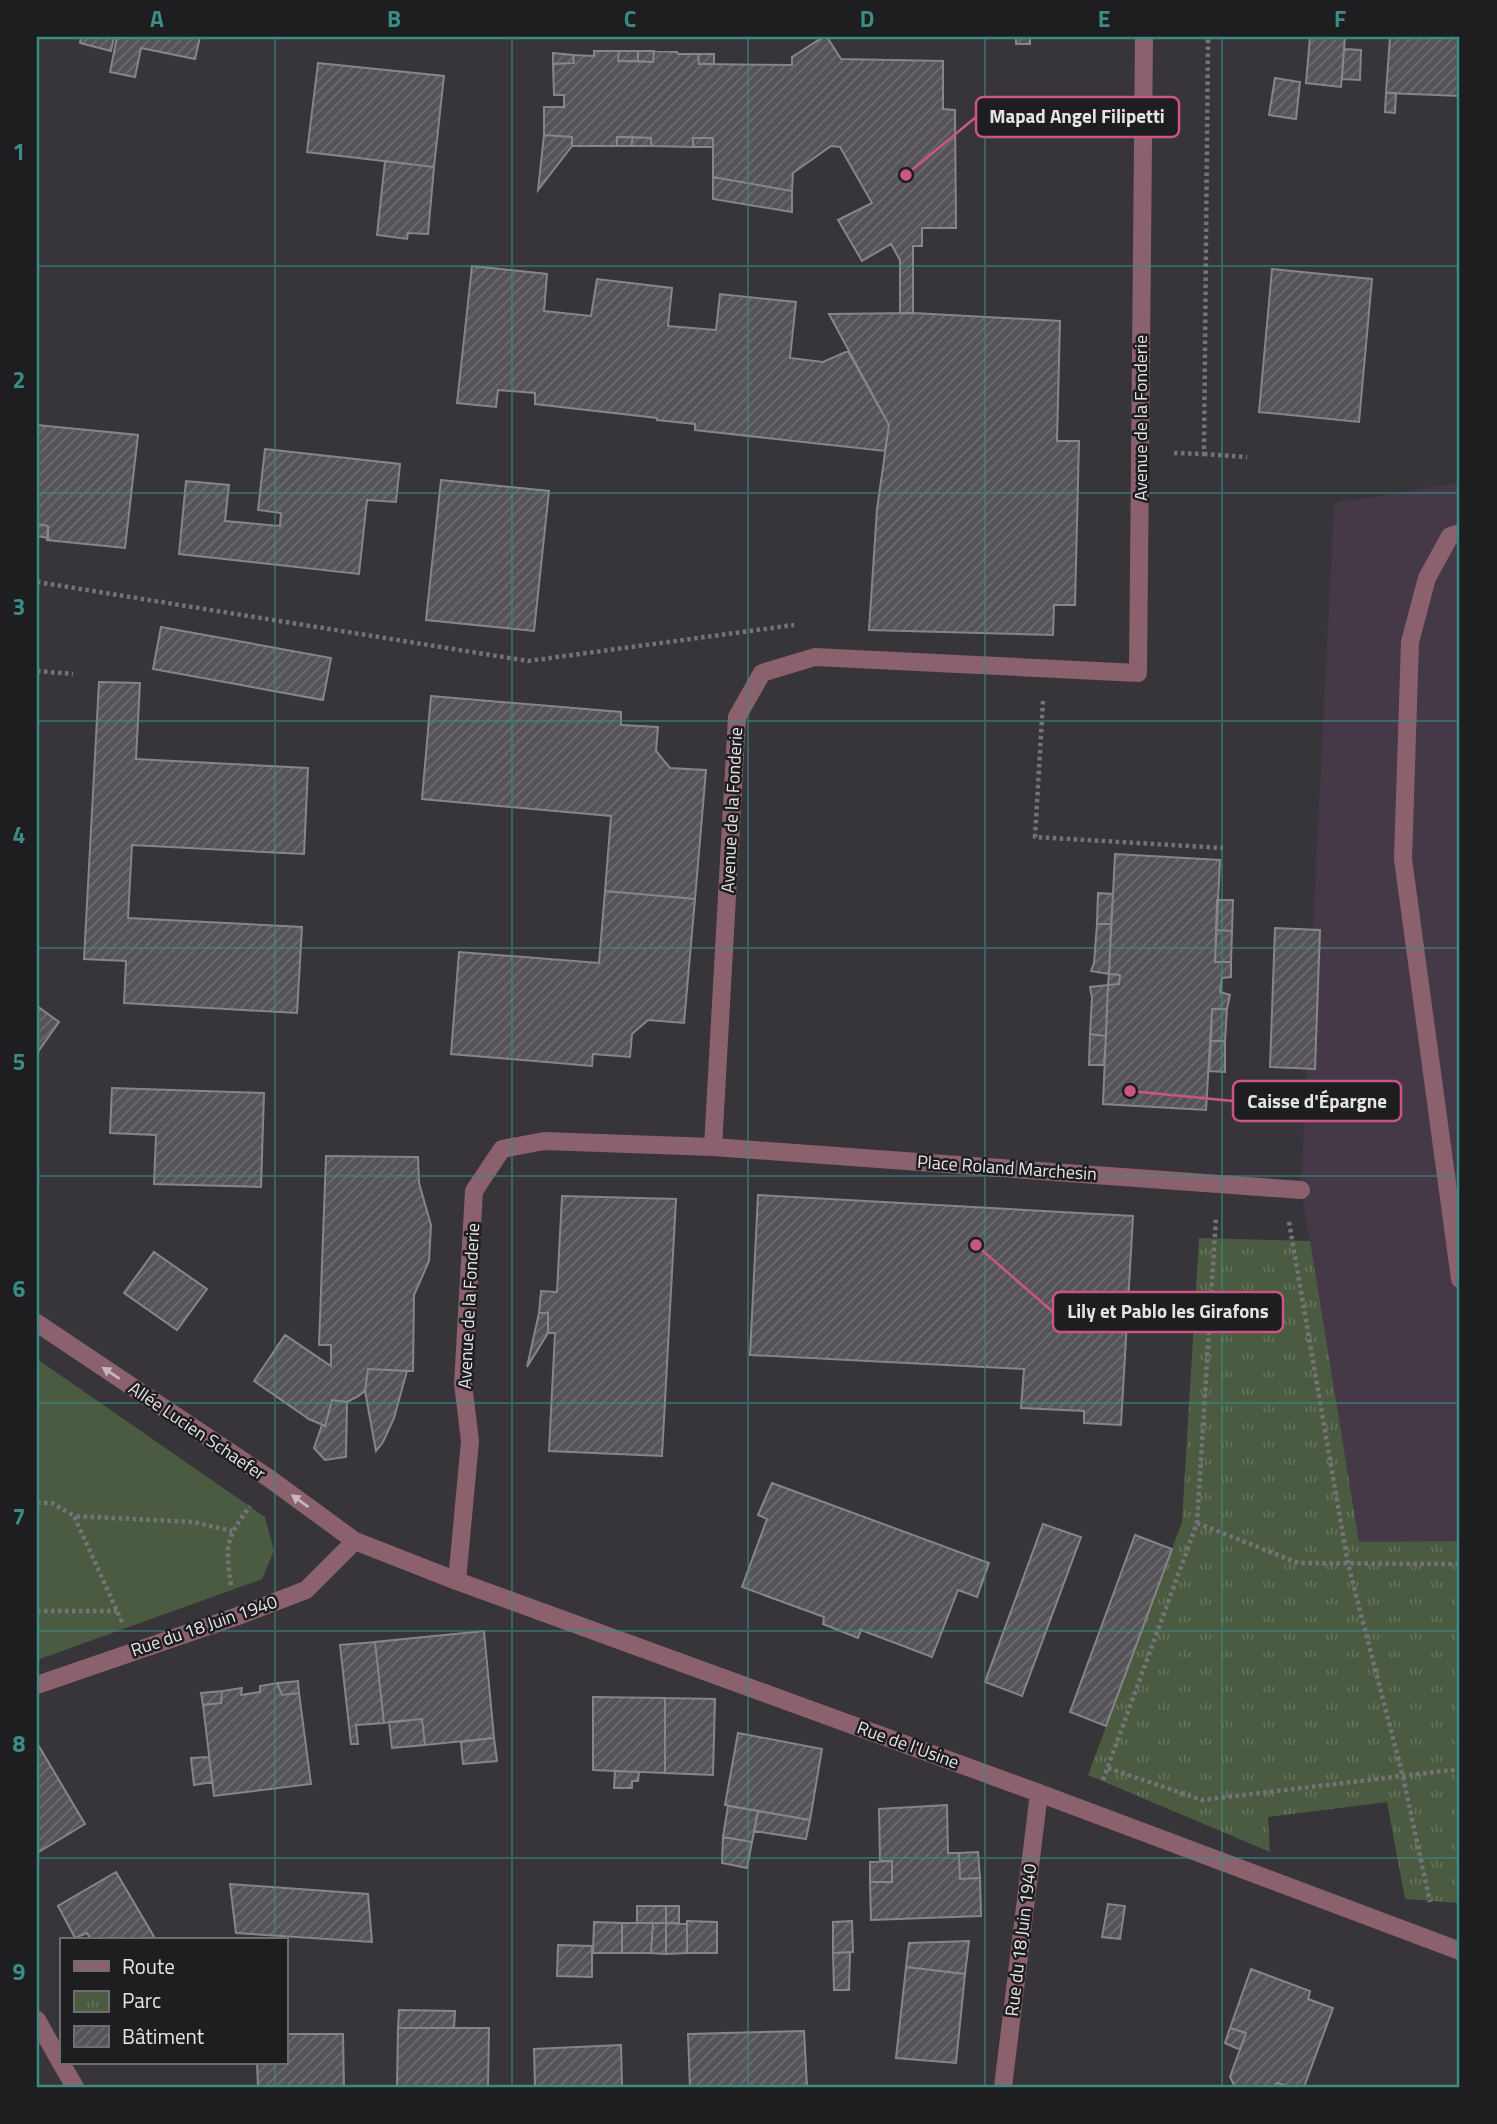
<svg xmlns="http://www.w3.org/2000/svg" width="1497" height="2124" font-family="'Titillium Web',sans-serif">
<defs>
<pattern id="park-tufts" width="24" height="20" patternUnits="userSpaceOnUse" patternTransform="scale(1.75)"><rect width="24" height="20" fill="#4a5b41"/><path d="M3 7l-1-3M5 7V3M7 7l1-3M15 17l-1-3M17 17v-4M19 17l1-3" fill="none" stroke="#64725c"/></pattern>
<pattern id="building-hatch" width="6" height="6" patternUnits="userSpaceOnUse" patternTransform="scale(1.75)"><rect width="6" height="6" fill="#555357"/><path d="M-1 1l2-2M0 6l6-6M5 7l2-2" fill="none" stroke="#6d6c6f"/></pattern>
</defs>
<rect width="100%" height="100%" fill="#373539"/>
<!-- commercial -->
<path fill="#453948" d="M1460,483V1541L1359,1542L1301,1190L1307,1068H1315L1320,931L1313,930L1334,503Z"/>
<!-- grass -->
<path fill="#4a5b41" d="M37,1359L265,1517L274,1551L262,1579L37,1660Z"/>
<!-- park -->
<path fill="url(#park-tufts)" d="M1199,1238L1310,1241L1359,1542L1460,1541V1903L1405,1899L1387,1802L1268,1817L1270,1852L1088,1775L1182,1522Z"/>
<!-- building -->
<path fill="url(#building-hatch)" stroke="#888589" stroke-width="2" d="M81,37H114L111,51L80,43Z
M117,37H200L195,59L141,48L135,77L110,72Z
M823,37H827L841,59L943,61V109L955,110L956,228H922V246H913V313H900V260L891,244L862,261L838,220L872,203L840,147L831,146L793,173L792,191L713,177V138H693V147L651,146V138L617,137V146H572V137L544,135V107H564V95H554L553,64L574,63L573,55L594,56V51H619L618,61L653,62L654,51L677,52L678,54H698L699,64L792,65V57Z
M1016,37H1030V44H1016Z
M1310,37H1345L1341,87L1306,83Z
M1390,37H1460V96L1386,93Z
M1344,49L1361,50L1360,80L1342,79Z
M619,51H638V61H618Z
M638,51H654L653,62L638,61Z
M553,53L573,55L574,63L553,64Z
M698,54H714V64H699Z
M318,63L444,76L434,167L307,152Z
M1275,78L1300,82L1296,119L1269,115Z
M1386,93H1396L1395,113L1385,112Z
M544,135L572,137V146L538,190Z
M617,137H633L631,146H617Z
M633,137L651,138V146H631Z
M693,138H713V147H693Z
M385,161L434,167L428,234L408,233L407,239L377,235Z
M713,177L792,191V212L713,199Z
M472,266L547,274L544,311L591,316L597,279L672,288L668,326L716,330L720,294L796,302L790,358L823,362L848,351L889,425L885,451L695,430V424L657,420V418L535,404V393L498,390L496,407L457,403Z
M1272,269L1372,279L1359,422L1259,412Z
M913,313L1060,321L1057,441H1079L1075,605H1054L1053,635L869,630L877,509L889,425L829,314Z
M37,425L138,435L125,548L47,540L48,526L37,524Z
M265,449L400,464L396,502L367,500L359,574L179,554L186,481L229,485L225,521L280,526L281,513L258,510Z
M441,480L549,491L534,631L426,620Z
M37,524L48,526V538L37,536Z
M161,627L331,658L323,700L153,669Z
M99,682L140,683L136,759L308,768L304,854L132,845L128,918L302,927L297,1013L124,1003L126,961L84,959Z
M431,696L621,712V725L658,727L656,751L670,768L706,770L695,899L605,891L611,816L422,799Z
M1115,854L1220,860L1215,962H1231V977L1222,978L1220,992L1230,995L1227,1009H1212L1206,1110L1103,1104L1108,985L1119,984L1120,975L1109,974Z
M605,891L695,899L684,1023L648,1020L632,1034L630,1057L593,1054L592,1066L451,1054L459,952L599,963Z
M1098,893L1113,894L1111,924H1097Z
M1217,900H1233L1232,931L1216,930Z
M1097,924H1111L1109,974L1091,971L1094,963Z
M1275,928L1320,930L1315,1069L1270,1067Z
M1216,930L1232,931L1231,962H1215Z
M1109,974L1120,975L1119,984L1108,985Z
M1108,985L1106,1036L1090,1034L1092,998L1090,987Z
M37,1006L59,1022L37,1053Z
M1212,1009H1227L1225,1041H1211Z
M1090,1034L1106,1036L1104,1065H1089Z
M1211,1041H1225V1072L1209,1071Z
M112,1088L264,1093L261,1187L154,1184L156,1135L110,1133Z
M326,1156L418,1157L419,1183L431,1225L429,1261L414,1295L413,1371L368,1369L365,1391L357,1397L347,1402L332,1400L325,1426L309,1419L254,1381L285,1335L331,1366V1345H319Z
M758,1195L1133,1216L1121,1425L1084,1423V1411L1021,1408L1024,1369L750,1355Z
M562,1196L676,1199L662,1456L549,1451L555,1333H548V1313H539L541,1291L557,1292Z
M154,1252L207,1289L177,1330L124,1293Z
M539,1313H548V1333L527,1367Z
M368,1369L407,1371L394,1418L383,1442L376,1451L365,1391Z
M332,1400L347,1402L346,1457L325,1460L314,1448L322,1425L325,1426Z
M772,1483L989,1563L977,1597L958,1590L932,1657L861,1630L858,1638L823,1624L824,1617L742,1587L767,1519L758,1515Z
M1043,1524L1081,1537L1022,1696L985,1682Z
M1135,1535L1172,1549L1106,1726L1070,1712Z
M484,1631L494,1738L425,1745L422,1719L384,1723L375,1642Z
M375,1642L384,1723L356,1725L358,1744H351L340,1645Z
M298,1681L299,1693L282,1695L277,1683Z
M277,1683L282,1695L299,1693L311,1784L214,1796L203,1705L221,1703L222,1691L242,1688L241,1695L260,1692V1686Z
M222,1691L221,1703L203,1705L201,1693Z
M593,1697L665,1698V1773L593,1770Z
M665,1698L715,1699L713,1775L665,1773Z
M422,1719L425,1745L392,1748L389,1722Z
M738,1733L822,1749L810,1820L725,1805Z
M494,1738L497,1761L463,1764L461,1742Z
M37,1743L85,1824L37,1853Z
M209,1757L212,1782L194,1785L191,1758Z
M615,1771L639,1772L638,1781H632V1788H614Z
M947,1805L948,1853H959L960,1879L980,1878L981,1916L871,1920L870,1882H892V1861H880L879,1809Z
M728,1806L758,1811L752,1842L723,1837Z
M758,1811L810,1820L806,1839L754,1831Z
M723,1837L752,1842L747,1868L722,1863Z
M978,1852L980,1878L960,1879L959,1853Z
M892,1861V1882H870V1862Z
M116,1872L156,1940H91L87,1933L75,1938L58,1906Z
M230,1884L368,1894L372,1942L236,1933Z
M1108,1904L1125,1906L1120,1939L1102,1937Z
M637,1906H666V1923H637Z
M666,1906H679V1923H666Z
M687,1921L717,1922V1953H687Z
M852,1921L853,1952L833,1953V1922Z
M594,1922L622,1923V1953H593Z
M622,1923H653L651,1953H622Z
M653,1923H666V1954L651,1953Z
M666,1923L687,1924V1953L666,1954Z
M969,1941L965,1974L906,1967L909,1943Z
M558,1945L592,1946V1977L557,1976Z
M850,1952L849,1990H834L833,1953Z
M906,1967L965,1974L956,2063L896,2058Z
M1251,1969L1310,1991L1308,1999L1333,2008L1304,2087H1290L1277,2083L1274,2087H1235L1230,2077L1246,2033L1230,2028Z
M399,2010L455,2011L454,2028H398Z
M398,2028H489L488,2087H397Z
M1230,2028L1246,2033L1240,2050L1225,2043Z
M804,2031L807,2087H690L688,2034Z
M285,2034H343L344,2087H258L257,2063H285Z
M621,2045L622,2087H535L534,2049Z"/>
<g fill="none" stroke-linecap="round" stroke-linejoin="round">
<!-- path -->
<path stroke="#757377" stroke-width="4.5" stroke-dasharray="3.5 3.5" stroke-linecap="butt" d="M1174,453L1204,454L1208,37
M1204,454L1247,457
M37,582L528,661L794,625
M37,671L73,674
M1043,701L1035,837L1223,848
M1289,1222L1348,1564L1403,1777L1430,1902
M37,1503H52L74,1516
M1197,1523L1298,1563L1460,1564
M231,1585C225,1544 226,1539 250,1506
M37,1611H117
M122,1622L74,1516L193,1522L232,1531
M1108,1768L1202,1800L1460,1769
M1103,1780L1197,1523L1216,1218"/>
<!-- minor -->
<path stroke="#8b616d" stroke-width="18" d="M1460,533L1450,536L1427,578L1410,642L1403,859L1460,1279
M713,1147L1301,1190
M37,1323L270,1479L355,1541L457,1581L1039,1793L1460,1951
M457,1581L470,1441L463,1384L474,1191L502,1149L544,1141L713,1147L737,717L762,673L815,657L1138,673L1144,37
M37,1685L235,1617L306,1590L355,1541
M37,2020L61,2063
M61,2063L75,2087
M1003,2087L1039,1793"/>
</g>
<!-- one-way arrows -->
<defs><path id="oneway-solid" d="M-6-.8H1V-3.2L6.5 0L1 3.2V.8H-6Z" transform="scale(1.75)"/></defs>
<g fill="#c6b6bc">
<use href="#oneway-solid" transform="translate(111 1373) rotate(-146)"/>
<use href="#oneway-solid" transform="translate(300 1501) rotate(-144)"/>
</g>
<!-- grid -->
<path fill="none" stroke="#3a8c86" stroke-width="2" stroke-opacity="0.55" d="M275,37V1940M512,37V2087M748,37V2087M985,37V2087M1222,37V2087M37,266H1460M37,493H1460M37,721H1460M37,948H1460M37,1176H1460M37,1403H1460M37,1631H1460M37,1858H1460M275,2063V2087"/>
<g text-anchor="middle" stroke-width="5" stroke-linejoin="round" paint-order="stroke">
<!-- street labels -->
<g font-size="18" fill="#e6e4e7" stroke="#1e1d1f">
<text transform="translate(1141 418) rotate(-90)" y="6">Avenue de la Fonderie</text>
<text transform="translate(732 810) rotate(-87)" y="6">Avenue de la Fonderie</text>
<text transform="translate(1007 1168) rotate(4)" y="6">Place Roland Marchesin</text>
<text transform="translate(469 1306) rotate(-87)" y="6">Avenue de la Fonderie</text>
<text transform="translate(197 1431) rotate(34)" y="6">Allée Lucien Schaefer</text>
<text transform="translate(204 1626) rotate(-19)" y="6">Rue du 18 Juin 1940</text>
<text transform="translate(908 1745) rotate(20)" y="6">Rue de l'Usine</text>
<text transform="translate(1021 1940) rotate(-83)" y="6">Rue du 18 Juin 1940</text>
</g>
</g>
<!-- callouts -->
<path fill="none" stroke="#cd5585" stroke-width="2.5" d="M906 175L976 117M1130 1091L1233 1101M976 1245L1053 1312"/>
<g fill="#cd5585" stroke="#1e1d1f" stroke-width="2.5">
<circle cx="906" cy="175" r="7"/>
<circle cx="1130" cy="1091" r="7"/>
<circle cx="976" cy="1245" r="7"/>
</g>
<g fill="#1e1d1f" stroke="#cd5585" stroke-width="2.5">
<rect x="976" y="97" width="203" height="40" rx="7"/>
<rect x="1233" y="1081" width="168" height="40" rx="7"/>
<rect x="1053" y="1292" width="230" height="40" rx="7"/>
</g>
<g font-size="19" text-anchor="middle" font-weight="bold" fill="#e6e4e7">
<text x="1077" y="123">Mapad Angel Filipetti</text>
<text x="1317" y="1108">Caisse d'Épargne</text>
<text x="1168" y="1318">Lily et Pablo les Girafons</text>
</g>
<!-- border -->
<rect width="1497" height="2124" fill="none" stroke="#1e1d1f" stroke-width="77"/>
<!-- legend -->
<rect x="60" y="1938" width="228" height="126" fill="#1e1d1f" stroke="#6e6d6f" stroke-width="2"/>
<rect x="74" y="1961" width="35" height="10" fill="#8b616d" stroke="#6e6d6f" stroke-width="2"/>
<text x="122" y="1974" font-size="21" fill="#e6e4e7">Route</text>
<rect x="74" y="1991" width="35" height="21" fill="url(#park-tufts)" stroke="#6e6d6f" stroke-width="2"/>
<text x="122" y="2008" font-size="21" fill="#e6e4e7">Parc</text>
<rect x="74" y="2026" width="35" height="21" fill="url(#building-hatch)" stroke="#6e6d6f" stroke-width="2"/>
<text x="122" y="2044" font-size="21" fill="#e6e4e7">Bâtiment</text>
<rect x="38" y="38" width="1420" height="2048" fill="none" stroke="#3a8c86" stroke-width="2.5"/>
<g font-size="23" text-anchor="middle" font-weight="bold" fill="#3a8c86">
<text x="157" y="27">A</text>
<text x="394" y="27">B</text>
<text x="630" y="27">C</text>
<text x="867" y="27">D</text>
<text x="1104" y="27">E</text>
<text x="1340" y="27">F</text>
<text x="19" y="160">1</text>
<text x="19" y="388">2</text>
<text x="19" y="615">3</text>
<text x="19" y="843">4</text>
<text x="19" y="1070">5</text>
<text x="19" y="1297">6</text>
<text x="19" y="1525">7</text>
<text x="19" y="1752">8</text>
<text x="19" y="1980">9</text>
</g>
</svg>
